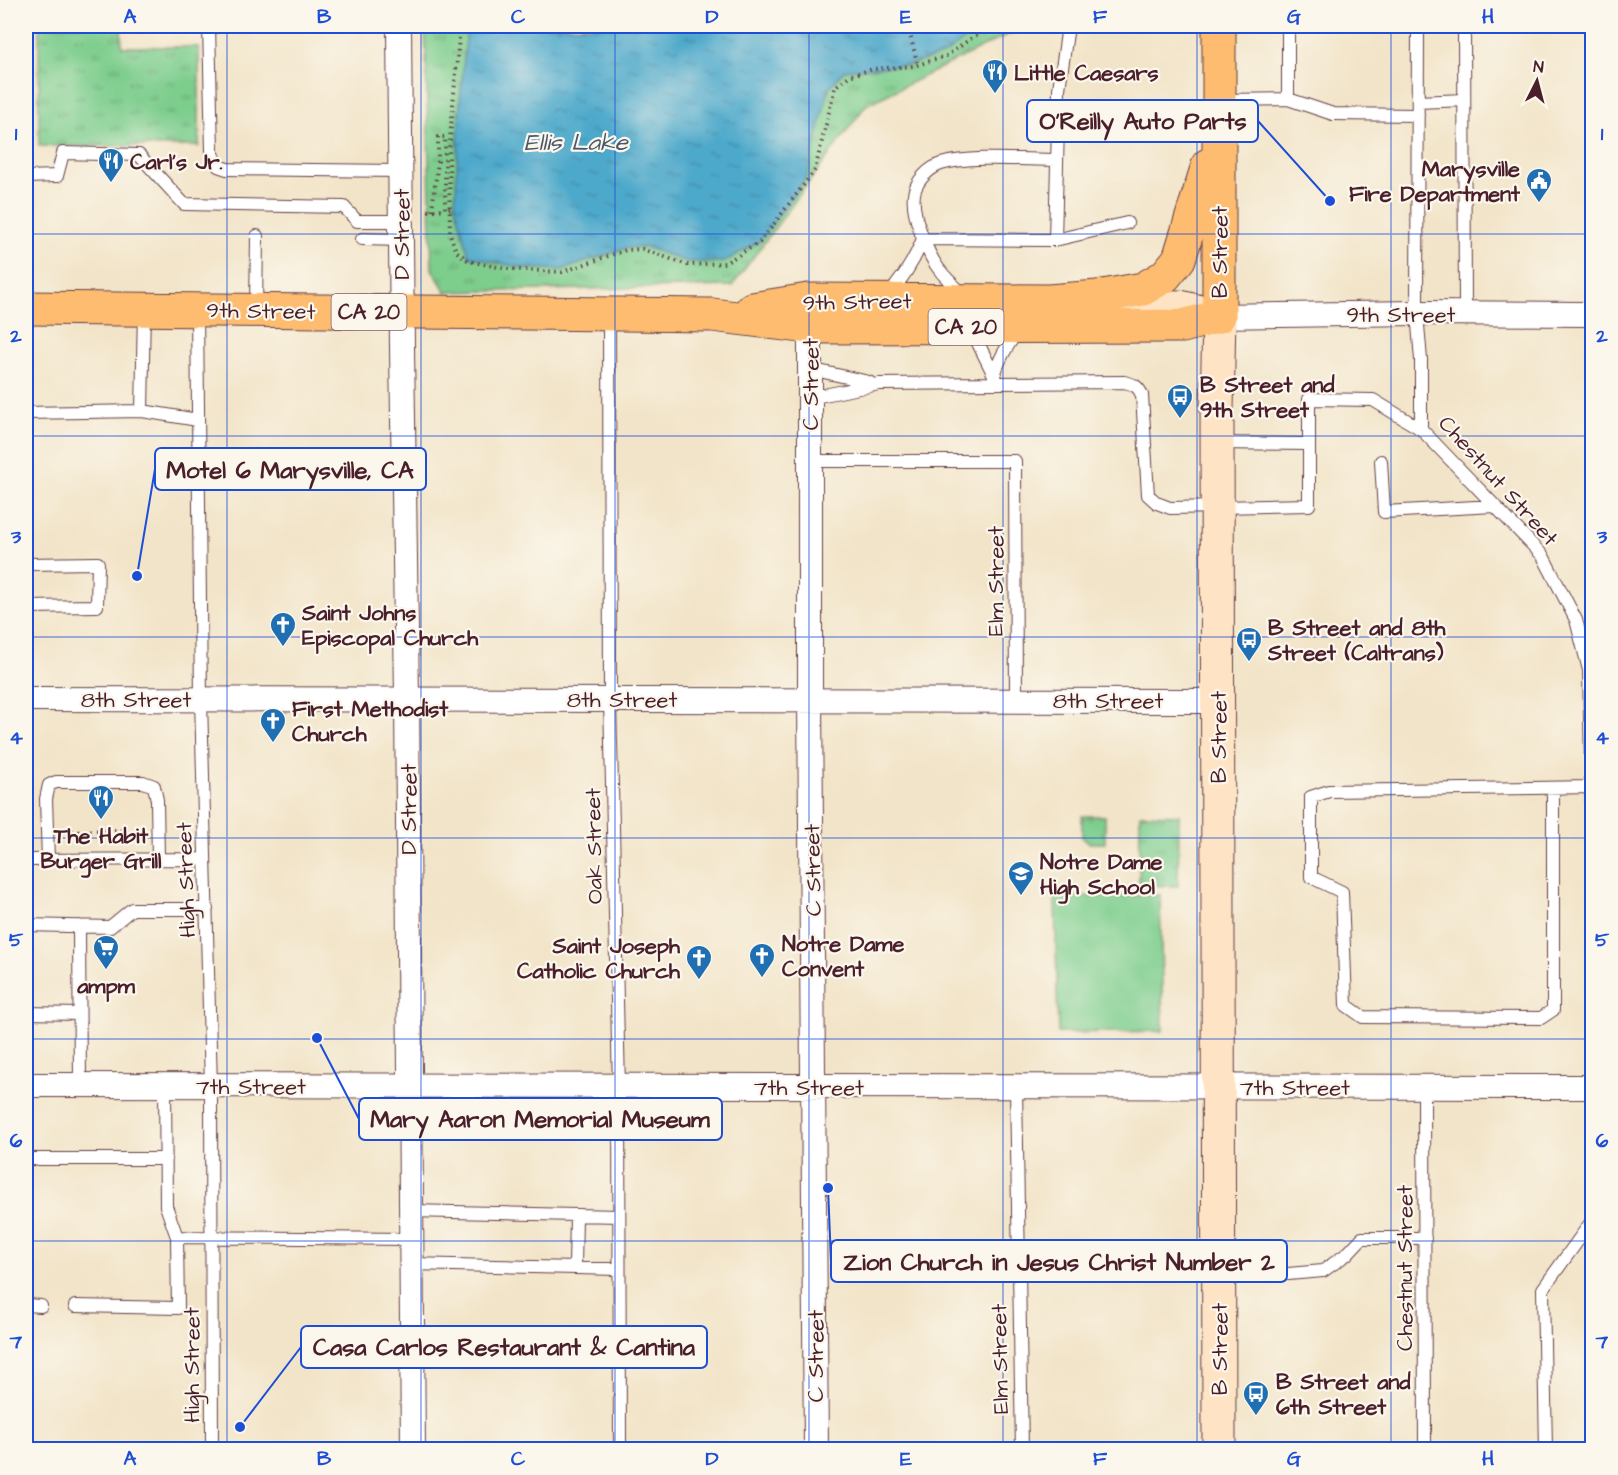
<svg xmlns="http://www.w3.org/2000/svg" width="1618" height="1475" font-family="'Architects Daughter',sans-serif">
<defs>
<pattern id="park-tufts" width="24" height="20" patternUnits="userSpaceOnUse" patternTransform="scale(1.5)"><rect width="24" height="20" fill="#7dcd8d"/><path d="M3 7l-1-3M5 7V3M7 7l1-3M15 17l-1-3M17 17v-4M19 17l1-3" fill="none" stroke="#68a673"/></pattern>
<pattern id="water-ripples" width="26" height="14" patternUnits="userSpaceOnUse" patternTransform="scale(1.5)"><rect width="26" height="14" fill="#4da9cb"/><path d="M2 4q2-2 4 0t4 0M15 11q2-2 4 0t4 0" fill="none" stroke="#4289a5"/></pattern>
</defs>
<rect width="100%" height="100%" fill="#fbf7ec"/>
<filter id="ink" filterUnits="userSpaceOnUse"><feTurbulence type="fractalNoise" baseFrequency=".0167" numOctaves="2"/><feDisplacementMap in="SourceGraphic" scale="12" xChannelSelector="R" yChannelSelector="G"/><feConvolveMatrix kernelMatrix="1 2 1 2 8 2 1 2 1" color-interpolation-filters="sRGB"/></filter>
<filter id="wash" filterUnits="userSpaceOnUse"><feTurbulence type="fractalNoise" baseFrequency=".008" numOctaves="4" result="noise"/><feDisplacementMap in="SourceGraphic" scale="24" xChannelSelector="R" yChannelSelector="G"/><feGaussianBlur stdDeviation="1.35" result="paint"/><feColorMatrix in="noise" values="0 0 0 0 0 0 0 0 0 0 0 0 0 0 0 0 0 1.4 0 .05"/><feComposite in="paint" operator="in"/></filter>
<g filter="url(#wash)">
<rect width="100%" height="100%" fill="#f2e4c8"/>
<!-- grass -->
<path fill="#7dcd8d" stroke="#64765c" stroke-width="1.5" d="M1160,895L1163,1031L1058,1033L1055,897Z"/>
<!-- park -->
<path fill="url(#park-tufts)" stroke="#64765c" stroke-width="1.5" d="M39,26H121L122,47H199V146H39Z
M425,26H1025L866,105L732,286L446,292L432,269Z
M1140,814L1179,815L1178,886L1143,885L1139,883Z
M1082,816H1105V843H1090L1082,838Z"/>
<!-- water -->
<path fill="url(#water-ripples)" stroke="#4c647b" stroke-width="1.5" d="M467,26H983L945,54L909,65L845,70L829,88L807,177L759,242L724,262H688L644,247L626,248L562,270L522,268L469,256L455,205L460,100Z"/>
</g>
<g filter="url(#ink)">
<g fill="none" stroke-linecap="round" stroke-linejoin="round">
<defs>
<path id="lane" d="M209,26L212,151L218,166L227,169L400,171
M1288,26V99
M1418,26L1417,313L1421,360V429L1543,556L1576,620L1589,670L1592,811
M1464,26L1465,313
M1220,100L1288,99L1333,114L1418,115
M1418,102L1464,100
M1057,160C1022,160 974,155 941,164C929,168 916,181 914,194C912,208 918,225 923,239L1055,240L1059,89L1068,26
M26,177L57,176L63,153L139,155L184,204L344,207L357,221H401
M362,239L401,240
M923,239C934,266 941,274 963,294
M1055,240L1127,223
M887,296C904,278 914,261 923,239
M256,310L257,236
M197,311L201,699L211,1087L212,1450
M609,314L610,699L619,1087L620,1450
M972,331L994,375
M810,369L869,382
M993,383C995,364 1008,345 1018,330
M809,398L879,384L1124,382C1134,384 1138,386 1142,395L1148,495L1157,503L1170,508L1309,505V399L1373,400L1421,429
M142,411L144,310
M26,413L142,411L198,420
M1217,443L1309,444
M811,461H1015L1016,700
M1381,461L1384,512L1494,506
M26,564L98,563L97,606L26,607
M1553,788V1010L1541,1018L1363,1017L1346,1005L1342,892L1311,877V797L1329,791L1592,787
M26,860L205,859
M48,860L46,799L49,785L56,782H143L154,786L157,800L158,860
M26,925L110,927L132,909H207
M79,926L80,1085
M26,1013L79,1014
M1016,1087L1022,1450
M1424,1087L1425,1450
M26,1159H166
M410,1211L619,1216
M177,1237L410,1239
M410,1264L619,1269
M575,1268L576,1215
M1220,1272L1288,1274L1323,1271L1347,1254L1362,1238H1425
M26,1305L41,1306
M75,1306L178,1308L177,1237L166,1206L165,1086
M1546,1450L1543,1289L1592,1221"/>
<path id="street" d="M399,26L402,348L407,698L413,1450
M1219,316L1417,313L1582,314
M810,327V700L816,1450
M26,699L1218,701
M26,1085L1592,1087"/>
<path id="secondary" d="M1093,305L1180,307L1219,316L1217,410L1219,1450"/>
<path id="highway" d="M26,308L712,315L810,327L1183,326L1219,316V26
M752,309L808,300L1049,301L1097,297L1143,289L1165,276L1179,259L1208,165"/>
</defs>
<!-- lane casing -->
<use href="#lane" stroke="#633d43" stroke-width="14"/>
<!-- street casing -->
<use href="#street" stroke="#633d43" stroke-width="26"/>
<!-- secondary casing -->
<use href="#secondary" stroke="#633d43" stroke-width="35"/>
<!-- highway casing -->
<use href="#highway" stroke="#633d43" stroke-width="35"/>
<!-- path -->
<path stroke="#633d43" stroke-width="4" stroke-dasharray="1.5 4.5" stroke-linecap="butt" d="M460,26L449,150L450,234L456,251L469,261L507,269L562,272L626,250L642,249L688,265L725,263L760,242L815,170L835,87L849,76L873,69L914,66L946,56L989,26
M908,26L917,62
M432,210L438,162V137H445V209L450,208
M428,211L445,209
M60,831L130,830"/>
<!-- lane -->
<use href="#lane" stroke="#fff" stroke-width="12"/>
<!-- street -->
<use href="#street" stroke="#fff" stroke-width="24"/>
<!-- secondary -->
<use href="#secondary" stroke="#fee4c5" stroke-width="33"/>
<!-- highway -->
<use href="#highway" stroke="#fdbc6f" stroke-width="33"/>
</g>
</g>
<!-- grid -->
<path fill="none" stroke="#1d4ed8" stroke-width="1.5" stroke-opacity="0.55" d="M227,26V1450M421,26V1450M615,26V1450M809,26V1450M1003,26V1450M1197,26V1450M1391,26V1450M26,234H1592M26,436H1592M26,637H1592M26,838H1592M26,1039H1592M26,1241H1592"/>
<!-- icons -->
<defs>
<symbol id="restaurant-pin" viewBox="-11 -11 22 30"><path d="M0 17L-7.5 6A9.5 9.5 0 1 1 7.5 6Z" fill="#1f6fb2" stroke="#fbf7ec"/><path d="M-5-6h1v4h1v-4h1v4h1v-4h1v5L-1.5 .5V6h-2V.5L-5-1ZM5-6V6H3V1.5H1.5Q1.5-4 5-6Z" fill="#fff"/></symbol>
<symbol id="civic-pin" viewBox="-11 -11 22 30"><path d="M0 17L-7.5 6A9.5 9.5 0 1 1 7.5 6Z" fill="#1f6fb2" stroke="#fbf7ec"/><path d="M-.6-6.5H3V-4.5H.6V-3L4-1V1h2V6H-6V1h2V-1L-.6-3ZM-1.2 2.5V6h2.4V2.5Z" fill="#fff"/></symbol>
<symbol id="bus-pin" viewBox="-11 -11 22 30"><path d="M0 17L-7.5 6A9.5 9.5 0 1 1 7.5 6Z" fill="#1f6fb2" stroke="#fbf7ec"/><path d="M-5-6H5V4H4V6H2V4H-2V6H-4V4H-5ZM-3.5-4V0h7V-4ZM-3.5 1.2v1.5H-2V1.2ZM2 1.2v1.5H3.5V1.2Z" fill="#fff"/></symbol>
<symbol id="church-pin" viewBox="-11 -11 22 30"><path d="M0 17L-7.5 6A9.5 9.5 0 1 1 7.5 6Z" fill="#1f6fb2" stroke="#fbf7ec"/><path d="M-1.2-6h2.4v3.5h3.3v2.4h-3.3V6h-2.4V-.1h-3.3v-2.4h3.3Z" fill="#fff"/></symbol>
<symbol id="school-pin" viewBox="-11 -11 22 30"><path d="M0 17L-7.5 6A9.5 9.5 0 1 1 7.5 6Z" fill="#1f6fb2" stroke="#fbf7ec"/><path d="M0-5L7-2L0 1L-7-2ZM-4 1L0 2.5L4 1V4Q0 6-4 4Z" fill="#fff"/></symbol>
<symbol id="supermarket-pin" viewBox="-11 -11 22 30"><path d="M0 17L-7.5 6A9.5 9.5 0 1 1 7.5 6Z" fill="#1f6fb2" stroke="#fbf7ec"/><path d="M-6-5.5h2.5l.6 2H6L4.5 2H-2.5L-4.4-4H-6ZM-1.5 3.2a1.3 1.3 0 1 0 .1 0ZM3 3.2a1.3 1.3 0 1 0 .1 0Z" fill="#fff"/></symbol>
</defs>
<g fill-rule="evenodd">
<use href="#restaurant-pin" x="980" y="57" width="30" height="40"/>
<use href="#restaurant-pin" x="96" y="146" width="30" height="40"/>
<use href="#civic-pin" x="1524" y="166" width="30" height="40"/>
<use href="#bus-pin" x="1165" y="382" width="30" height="40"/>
<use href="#church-pin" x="268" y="610" width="30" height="40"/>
<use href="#bus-pin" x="1234" y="625" width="30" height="40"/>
<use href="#church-pin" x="258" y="706" width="30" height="40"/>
<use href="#restaurant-pin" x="86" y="783" width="30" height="40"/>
<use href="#school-pin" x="1006" y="859" width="30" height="40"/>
<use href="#supermarket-pin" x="91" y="933" width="30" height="40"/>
<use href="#church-pin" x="747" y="941" width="30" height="40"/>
<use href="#church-pin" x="684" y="943" width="30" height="40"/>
<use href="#bus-pin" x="1241" y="1379" width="30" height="40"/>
</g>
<g text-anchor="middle" stroke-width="4.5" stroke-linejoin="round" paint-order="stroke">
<!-- shield labels -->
<g fill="#fbf7ec" stroke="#7f6065" stroke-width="1.5">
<rect x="331.5" y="294" width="75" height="36" rx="4.5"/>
<rect x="928.5" y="309" width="75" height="36" rx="4.5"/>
</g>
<g font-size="21" font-weight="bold" fill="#4a1f2b">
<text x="369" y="319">CA 20</text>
<text x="966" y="334">CA 20</text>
</g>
<!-- poi labels -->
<g font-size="22" font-weight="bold" fill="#4a1f2b" stroke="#fbf7ec" text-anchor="start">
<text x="1014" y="80">Little Caesars</text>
<text x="130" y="169">Carl's Jr.</text>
<text x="1520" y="176" text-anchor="end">Marysville<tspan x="1520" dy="25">Fire Department</tspan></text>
<text x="1200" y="392">B Street and<tspan x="1200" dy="25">9th Street</tspan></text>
<text x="302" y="620">Saint Johns<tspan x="302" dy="25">Episcopal Church</tspan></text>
<text x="1268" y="635">B Street and 8th<tspan x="1268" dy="25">Street (Caltrans)</tspan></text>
<text x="292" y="716">First Methodist<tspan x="292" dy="25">Church</tspan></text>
<text x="101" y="843" text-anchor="middle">The Habit<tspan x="101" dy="25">Burger Grill</tspan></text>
<text x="1040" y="869">Notre Dame<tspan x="1040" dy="25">High School</tspan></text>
<text x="782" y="951">Notre Dame<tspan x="782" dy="25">Convent</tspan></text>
<text x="680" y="953" text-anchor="end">Saint Joseph<tspan x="680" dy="25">Catholic Church</tspan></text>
<text x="106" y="993" text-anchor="middle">ampm</text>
<text x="1276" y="1389">B Street and<tspan x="1276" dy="25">6th Street</tspan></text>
</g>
<!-- street labels -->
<g font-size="22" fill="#4a1f2b" stroke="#fbf7ec">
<text transform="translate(401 234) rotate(-90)" y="8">D Street</text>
<text transform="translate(1219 252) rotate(-90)" y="8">B Street</text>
<text transform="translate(857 301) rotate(-1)" y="8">9th Street</text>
<text transform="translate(261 310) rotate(1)" y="8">9th Street</text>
<text x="1401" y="322">9th Street</text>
<text transform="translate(810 384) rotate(-90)" y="8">C Street</text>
<text transform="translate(1499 480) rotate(48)" y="8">Chestnut Street</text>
<text transform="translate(995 581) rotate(-90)" y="8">Elm Street</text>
<text x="136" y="707">8th Street</text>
<text x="622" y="707">8th Street</text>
<text x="1108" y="708">8th Street</text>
<text transform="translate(1218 737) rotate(-90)" y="8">B Street</text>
<text transform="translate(408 809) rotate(-90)" y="8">D Street</text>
<text transform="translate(593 846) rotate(-91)" y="8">Oak Street</text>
<text transform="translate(812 870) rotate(-91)" y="8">C Street</text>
<text transform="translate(185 880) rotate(-92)" y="8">High Street</text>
<text x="251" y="1094">7th Street</text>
<text x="809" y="1095">7th Street</text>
<text x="1295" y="1095">7th Street</text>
<text transform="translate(1404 1268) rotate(-90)" y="8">Chestnut Street</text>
<text transform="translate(1219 1349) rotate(-90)" y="8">B Street</text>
<text transform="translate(815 1356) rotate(-90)" y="8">C Street</text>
<text transform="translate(999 1359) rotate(-91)" y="8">Elm Street</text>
<text transform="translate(191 1365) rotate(-90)" y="8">High Street</text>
</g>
<!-- water labels -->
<g font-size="24" font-style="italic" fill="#4b566b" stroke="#fbf7ec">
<text x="576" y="150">Ellis Lake</text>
</g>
</g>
<!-- callouts -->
<path fill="none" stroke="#1d4ed8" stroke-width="2" d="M1330 201L1258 121M137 576L155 469M317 1038L359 1119M828 1188L831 1261M240 1427L301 1347"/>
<g fill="#1d4ed8" stroke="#fbf7ec" stroke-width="2">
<circle cx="1330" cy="201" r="6"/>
<circle cx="137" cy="576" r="6"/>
<circle cx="317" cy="1038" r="6"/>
<circle cx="828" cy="1188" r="6"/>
<circle cx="240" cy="1427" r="6"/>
</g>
<g fill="#fbf7ec" stroke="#1d4ed8" stroke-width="2">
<rect x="1027" y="100" width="231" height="42" rx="6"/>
<rect x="155" y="448" width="271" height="42" rx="6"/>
<rect x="359" y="1098" width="363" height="42" rx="6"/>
<rect x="831" y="1240" width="456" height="42" rx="6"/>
<rect x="301" y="1326" width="406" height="42" rx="6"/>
</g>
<g font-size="24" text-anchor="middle" font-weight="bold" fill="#4a1f2b">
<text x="1143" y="129">O'Reilly Auto Parts</text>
<text x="290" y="478">Motel 6 Marysville, CA</text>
<text x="540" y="1127">Mary Aaron Memorial Museum</text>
<text x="1059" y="1270">Zion Church in Jesus Christ Number 2</text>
<text x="504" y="1355">Casa Carlos Restaurant &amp; Cantina</text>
</g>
<!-- margin -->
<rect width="1618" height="1475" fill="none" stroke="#fbf7ec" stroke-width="66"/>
<!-- north arrow -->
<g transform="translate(1537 81) rotate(6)" stroke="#fbf7ec" stroke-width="4.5" paint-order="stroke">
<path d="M0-4.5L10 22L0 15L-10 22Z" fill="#4a1f2b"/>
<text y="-9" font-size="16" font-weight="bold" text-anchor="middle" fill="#4a1f2b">N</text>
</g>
<rect x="33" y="33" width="1552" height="1409" fill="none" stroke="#1d4ed8" stroke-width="2"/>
<g font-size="20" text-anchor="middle" font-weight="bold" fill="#1d4ed8">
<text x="130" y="23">A</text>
<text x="324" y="23">B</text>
<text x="518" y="23">C</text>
<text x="712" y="23">D</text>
<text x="906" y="23">E</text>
<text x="1100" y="23">F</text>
<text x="1294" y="23">G</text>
<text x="1488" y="23">H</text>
<text x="16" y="140">1</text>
<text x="1602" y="140">1</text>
<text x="16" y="342">2</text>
<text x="1602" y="342">2</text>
<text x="16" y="543">3</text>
<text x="1602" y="543">3</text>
<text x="16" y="744">4</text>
<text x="1602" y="744">4</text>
<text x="16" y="946">5</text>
<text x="1602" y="946">5</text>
<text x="16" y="1147">6</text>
<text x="1602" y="1147">6</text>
<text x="16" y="1348">7</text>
<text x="1602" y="1348">7</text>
<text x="130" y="1465">A</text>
<text x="324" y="1465">B</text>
<text x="518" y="1465">C</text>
<text x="712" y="1465">D</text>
<text x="906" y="1465">E</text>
<text x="1100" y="1465">F</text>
<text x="1294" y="1465">G</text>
<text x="1488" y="1465">H</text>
</g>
</svg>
